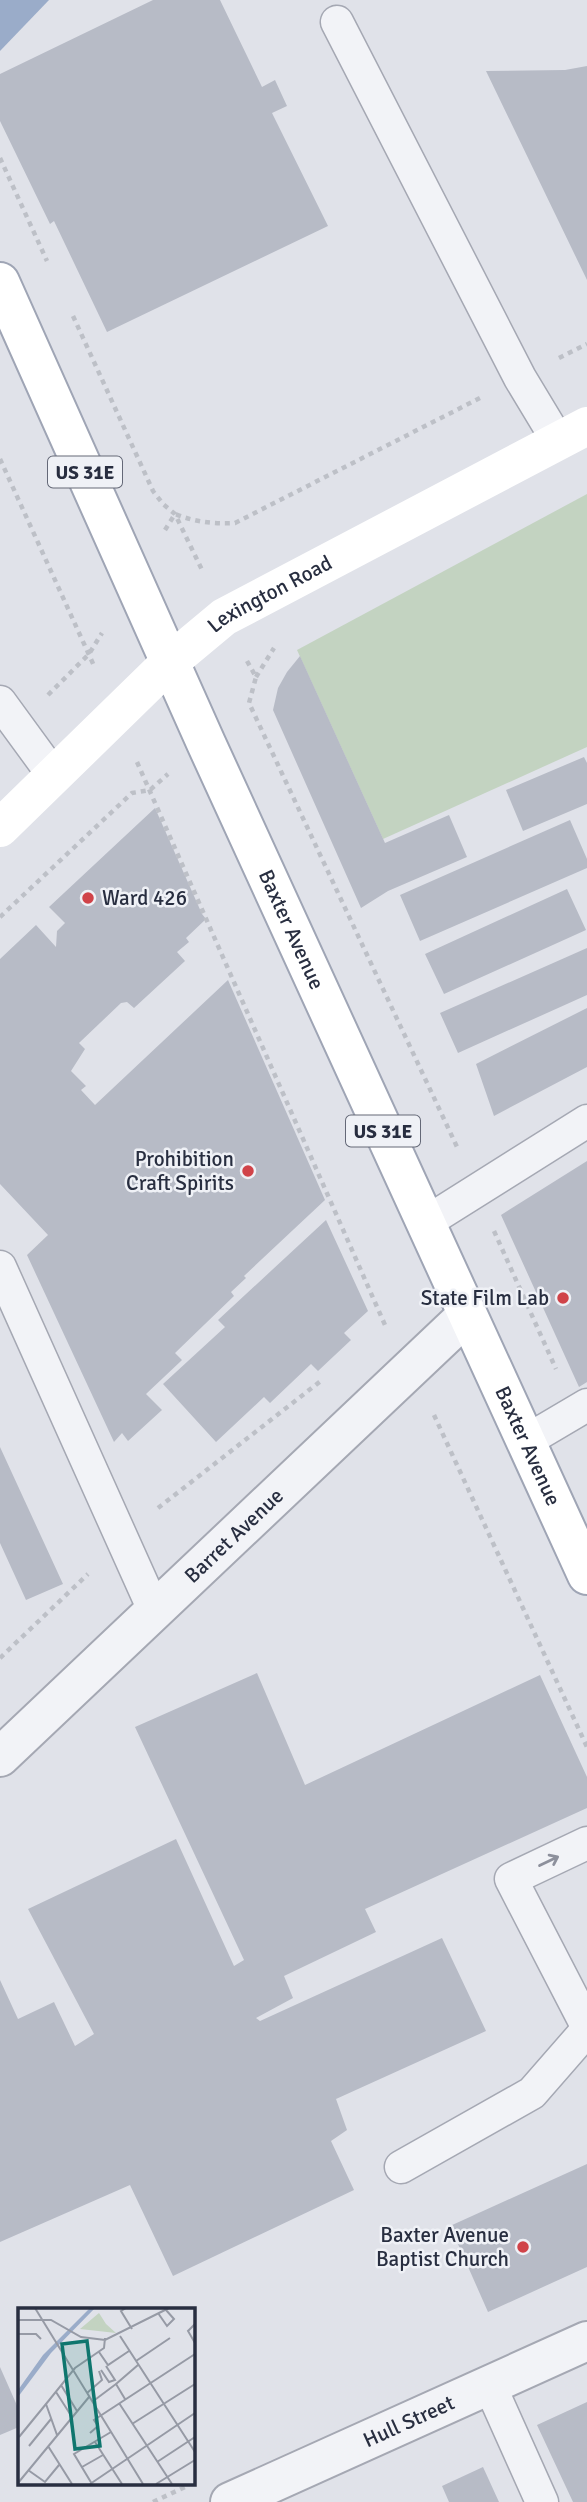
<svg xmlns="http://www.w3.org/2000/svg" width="587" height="2502" font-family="Signika,sans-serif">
<rect width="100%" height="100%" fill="#e0e2e9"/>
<!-- green -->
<path fill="#c3d3c1" d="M587,494V747L383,839L297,650Z"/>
<!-- water -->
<path fill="#9aacc9" d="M0,0H49L0,51Z"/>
<!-- building -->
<path fill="#b7bbc6" d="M153,0H220L262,87L275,80L287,106L272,113L328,226L107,332L54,221L50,224L0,121V74Z
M587,66V280L486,71L565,70Z
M300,656L385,843L449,815L467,857L388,891L361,908L273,710L278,688L287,672Z
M584,757L587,763V804L523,831L506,790Z
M155,808L202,914L206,919L186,938L189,942L177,952L185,961L134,1008L127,1002L121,1003L79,1043L85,1049L71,1071L86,1086L81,1090L95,1105L228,980L325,1200L244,1276L246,1278L231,1292L234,1296L175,1353L182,1360L181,1361L146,1394L162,1410L128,1441L122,1433L114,1442L27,1255L48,1235L0,1184V959L36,925L56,947L57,931L65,923L49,907Z
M570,820L587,859V868L420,941L400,895Z
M567,889L586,930L444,994L425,954Z
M587,948V995L458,1053L440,1013Z
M587,1008V1067L494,1116L476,1064Z
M587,1161V1382L579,1387L501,1215Z
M326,1220L368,1311L344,1333L351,1340L318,1371L311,1364L270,1403L264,1397L216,1442L163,1384L225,1327L218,1320Z
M0,1447L63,1584L26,1600L0,1543Z
M257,1673L305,1785L540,1675L587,1777V1808L365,1909L376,1932L284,1976L293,1998L256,2018L260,2021L442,1938L486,2031L336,2099L347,2130L331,2141L354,2190L173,2276L130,2185L0,2242V1980L18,2019L54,2002L75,2046L94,2034L28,1909L176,1839L234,1966L244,1960L135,1727Z
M587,2164V2267L488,2312L450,2226Z
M0,2367L19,2410V2427L0,2435Z
M587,2402V2502H573L537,2425Z
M483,2467L499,2502H449L442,2486Z"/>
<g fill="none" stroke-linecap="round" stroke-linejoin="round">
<defs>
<path id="lane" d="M337,22L520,378L558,441
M0,702L54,776
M425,1223L587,1121
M0,1267L154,1610
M526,1441L587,1405
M587,1843L511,1879L587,2026
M401,2167L532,2093L587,2030
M490,2386L542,2502"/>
<g id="street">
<path id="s1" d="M0,1757L467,1315"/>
<path id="s2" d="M230,2502L587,2341"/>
</g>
<g id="primary">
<path id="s4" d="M0,282L206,743L587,1575"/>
</g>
</defs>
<!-- lane casing -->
<use href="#lane" stroke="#a5a8b3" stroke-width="35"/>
<!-- street casing -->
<use href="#street" stroke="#a5a8b3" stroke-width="42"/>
<!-- primary casing -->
<use href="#primary" stroke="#9fa5b5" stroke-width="42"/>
<!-- path -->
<path stroke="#bdc0c7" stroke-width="4.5" stroke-dasharray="5 5" stroke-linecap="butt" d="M0,158L47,261
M73,316L153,491L163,504L175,514L203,572
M559,358L587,344
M0,459L95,668
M165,530L175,514C195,522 213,524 235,523L480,398
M247,661L256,677L249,703L458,1149
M256,677L274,648
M48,695L89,654L102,633
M137,762L385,1325
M0,917L132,793L150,790L168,774
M494,1231L556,1369
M434,1415L587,1747
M158,1508L322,1380
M0,1658L88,1574
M153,2502L185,2487"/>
<!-- lane -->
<use href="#lane" stroke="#f2f3f7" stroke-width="32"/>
<!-- street -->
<use href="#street" stroke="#f2f3f7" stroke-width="38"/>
<!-- secondary -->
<path stroke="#fff" stroke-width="38" id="s3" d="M0,828L170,662L224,617L587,426"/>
<!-- primary -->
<use href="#primary" stroke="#fff" stroke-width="38"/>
</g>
<!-- one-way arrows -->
<defs><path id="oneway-shaft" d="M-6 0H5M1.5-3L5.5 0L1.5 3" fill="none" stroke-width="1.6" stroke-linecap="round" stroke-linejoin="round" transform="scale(1.75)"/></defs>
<use stroke="#8d909c" href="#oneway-shaft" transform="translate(549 1861) rotate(-26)"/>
<!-- markers -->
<g fill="#d04349" stroke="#eff1f6" stroke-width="2.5">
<circle cx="88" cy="898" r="7"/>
<circle cx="248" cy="1171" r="7"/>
<circle cx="563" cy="1298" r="7"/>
<circle cx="523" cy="2247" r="7"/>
</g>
<g text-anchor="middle" stroke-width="5" stroke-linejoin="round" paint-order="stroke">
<!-- shield labels -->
<g fill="#eff1f6" stroke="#646877" stroke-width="2">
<rect x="48" y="456.5" width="74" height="31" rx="5"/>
<rect x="346" y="1115.5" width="74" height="31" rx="5"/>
</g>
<g font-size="19" font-weight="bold" fill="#282e40">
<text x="85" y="479">US 31E</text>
<text x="383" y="1138">US 31E</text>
</g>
<!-- street labels -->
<g font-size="21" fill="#282e40" stroke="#eff1f6">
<text dy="7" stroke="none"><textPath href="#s3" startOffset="359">Lexington Road</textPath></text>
<text dy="7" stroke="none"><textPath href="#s4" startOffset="710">Baxter Avenue</textPath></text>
<text dy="7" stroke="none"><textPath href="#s4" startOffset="1278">Baxter Avenue</textPath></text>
<text dy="7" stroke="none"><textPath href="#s1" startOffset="322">Barret Avenue</textPath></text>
<text dy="7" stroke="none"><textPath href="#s2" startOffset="196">Hull Street</textPath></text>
</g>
<!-- poi labels -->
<g font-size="21" fill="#282e40" stroke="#eff1f6" text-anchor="end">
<text x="102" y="905" text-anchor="start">Ward 426</text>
<text x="234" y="1166">Prohibition<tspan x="234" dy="24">Craft Spirits</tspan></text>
<text x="549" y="1305">State Film Lab</text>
<text x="509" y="2242">Baxter Avenue<tspan x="509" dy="24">Baptist Church</tspan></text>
</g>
</g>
<!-- overview -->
<g transform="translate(18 2308)">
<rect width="177" height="177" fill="#e0e2e9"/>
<path d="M81,5L88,16L98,25L62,21Z" fill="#c3d3c1"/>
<path d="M72,0H77L33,45L0,89V82L25,47Z" fill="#9aacc9"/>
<path fill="none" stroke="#969aa5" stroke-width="2" d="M17,0L125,176M108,0L103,3L114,21M140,5L149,18L156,11L148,2M0,12H33L63,29L87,32L151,0M177,16L170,23L177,35M0,26H18L23,31M102,28L177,144M81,44L90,57L111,43M118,53L152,30M83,62L91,74L97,72L88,58M43,77L59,103M38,84L54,109M69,85L84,72L81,63M107,91L98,76L120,57M74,94L98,76M101,95L154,176M114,116L177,76M72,125L80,118L76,112L177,46M39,127L28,96L57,60L86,40L87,30M1,129L28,96M77,134L104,176M11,138L33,111M30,138L54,176M139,154L177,129M64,159L85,147M10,162L27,174L41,157M0,175L71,89M72,176L177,105M74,176L56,146L93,124M138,176L177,152"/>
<path fill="#0f766e" fill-opacity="0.15" stroke="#0f766e" stroke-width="3.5" d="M69,33L82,138L57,141L44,36Z"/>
<rect width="177" height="177" fill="none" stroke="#282e40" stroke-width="3.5"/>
</g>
</svg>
